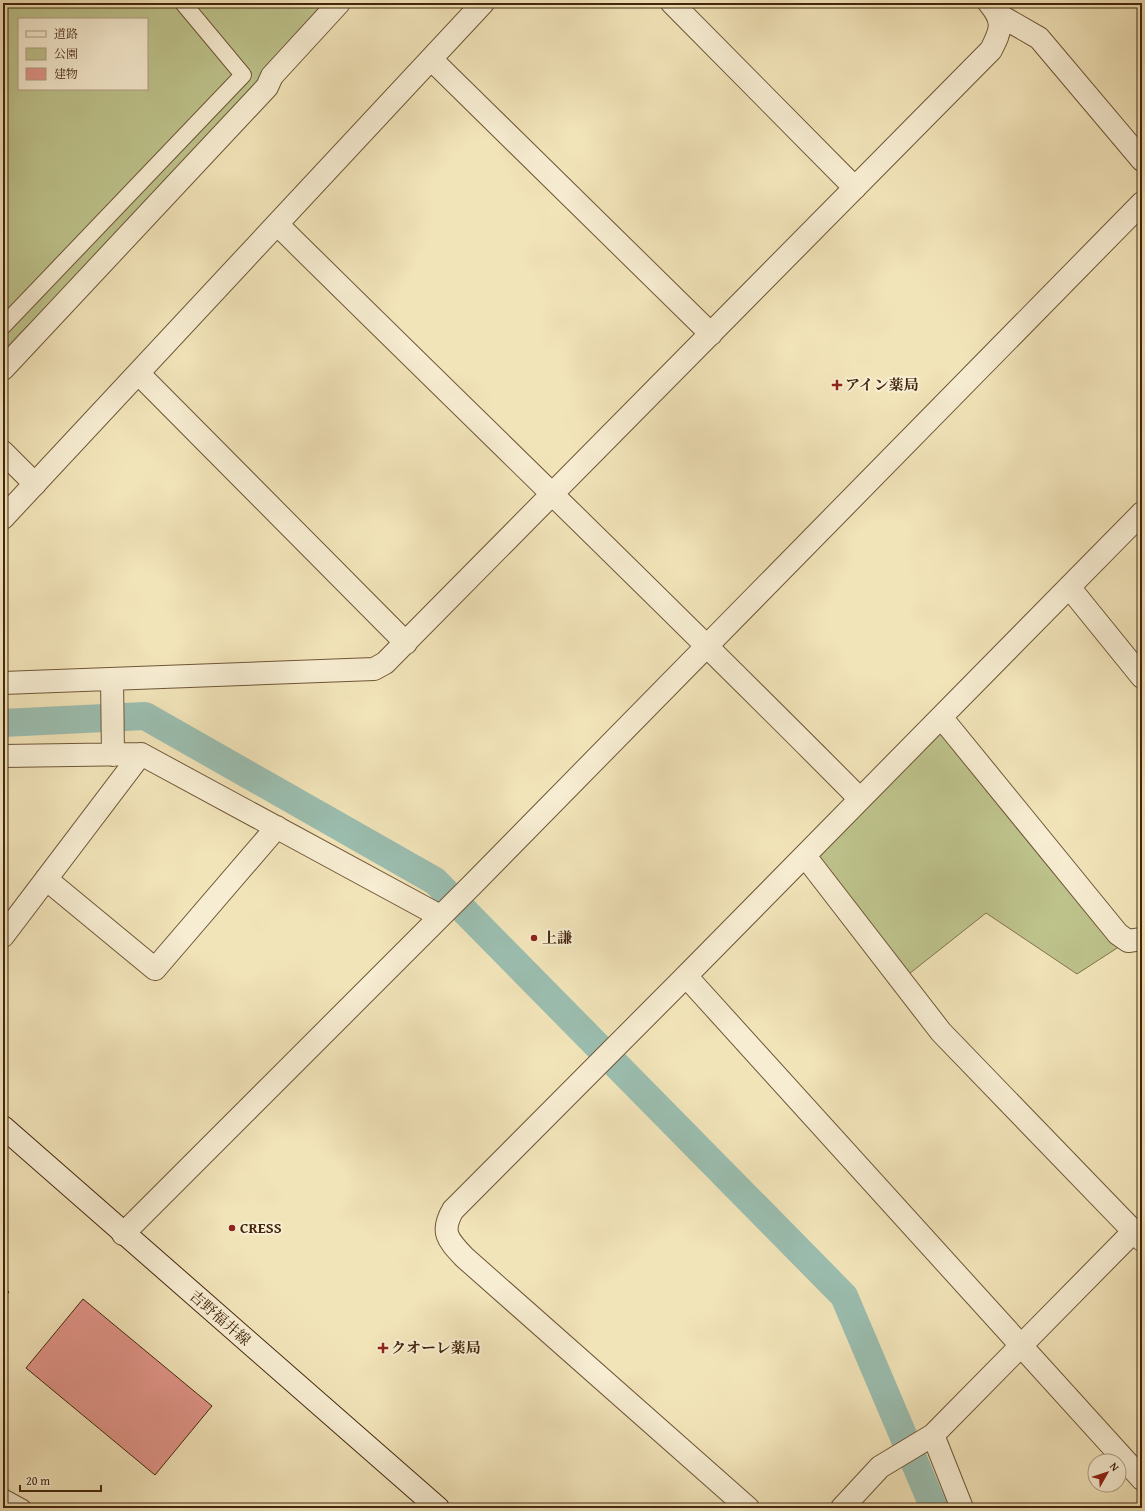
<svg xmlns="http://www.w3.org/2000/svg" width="1145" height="1511" font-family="'Gentium Book Plus','Noto Serif JP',serif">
<rect width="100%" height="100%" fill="#f2e4b9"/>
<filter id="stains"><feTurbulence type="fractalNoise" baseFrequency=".005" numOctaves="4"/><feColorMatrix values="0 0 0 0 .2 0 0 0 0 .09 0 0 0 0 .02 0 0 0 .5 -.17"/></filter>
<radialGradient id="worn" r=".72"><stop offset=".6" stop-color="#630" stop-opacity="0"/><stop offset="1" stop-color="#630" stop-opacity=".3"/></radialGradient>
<!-- green -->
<path fill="#bec38c" stroke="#80744c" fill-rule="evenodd" d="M3,3H328L334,9L3,351ZM19,19H147V89H19Z
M941,717L1128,941L1077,974L986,913L909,974L805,856Z"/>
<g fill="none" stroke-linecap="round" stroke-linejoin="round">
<!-- canal -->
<path stroke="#9bbeb0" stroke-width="28" d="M3,723L145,716L435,881L844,1296L934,1508"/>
</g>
<!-- building -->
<path fill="#e1958a" stroke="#43260c" d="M3,1287L9,1292L3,1299Z
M83,1299L212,1406L155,1475L26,1368Z"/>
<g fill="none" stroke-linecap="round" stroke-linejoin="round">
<defs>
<path id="service" d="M3,326L243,75L183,3
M3,1497L23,1508"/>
<path id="pedestrian" d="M3,369L267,87L272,76L339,3
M3,452L35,484"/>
<path id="minor" d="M672,3L855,188
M999,15L1039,38L1142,160
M431,59L711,334
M277,224C471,416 668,605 860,799
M138,373L406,643
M3,518L483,3
M1069,587L1142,677
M112,679L113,755
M3,683L374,669L385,663L991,50C1001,30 1005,22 989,3
M941,717L1118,934L1128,941L1142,939
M3,756L141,754L440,916
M805,856L941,1032L1142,1240
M46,879L155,969L277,827
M3,936L141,754
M686,976L1142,1479
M933,1435L962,1508
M748,1508L464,1257C448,1240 440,1232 453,1210L686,976L1142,513
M842,1508L880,1467L933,1435L1134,1231"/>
<path id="tertiary" d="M123,1234L474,883L1142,203"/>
<path id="secondary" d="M3,1127L438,1508"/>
</defs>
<!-- service casing -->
<use href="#service" stroke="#6f5637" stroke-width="18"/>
<!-- pedestrian casing -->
<use href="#pedestrian" stroke="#6f5637" stroke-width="24"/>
<!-- minor casing -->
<use href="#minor" stroke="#6f5637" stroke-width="24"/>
<!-- tertiary casing -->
<use href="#tertiary" stroke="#6f5637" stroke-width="24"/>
<!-- secondary casing -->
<use href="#secondary" stroke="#43260c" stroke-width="24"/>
<!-- service -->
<use href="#service" stroke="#f7edd2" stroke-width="16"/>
<!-- pedestrian -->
<use href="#pedestrian" stroke="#f7edd2" stroke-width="22"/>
<!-- minor -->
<use href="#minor" stroke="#f7edd2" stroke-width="22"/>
<!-- tertiary -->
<use href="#tertiary" stroke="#f7edd2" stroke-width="22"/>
<!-- secondary -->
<use href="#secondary" stroke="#f7edd2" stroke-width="22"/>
</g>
<!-- markers -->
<g fill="#8f2418" stroke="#f7edd2" stroke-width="1.5">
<path d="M835 379h4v4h4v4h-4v4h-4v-4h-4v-4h4z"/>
<circle cx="534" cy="938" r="4"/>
<circle cx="232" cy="1228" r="4"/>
<path d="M381 1342h4v4h4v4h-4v4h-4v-4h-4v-4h4z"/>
</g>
<g text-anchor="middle" stroke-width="4" stroke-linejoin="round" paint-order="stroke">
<!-- poi labels -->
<g font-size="15" font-weight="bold" fill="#43260c" stroke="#f7edd2" text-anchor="start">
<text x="845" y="390">アイン薬局</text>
<text x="542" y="943">上謙</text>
<text x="240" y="1233">CRESS</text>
<text x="391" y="1353">クオーレ薬局</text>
</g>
<!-- street labels -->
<g font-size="15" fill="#43260c" stroke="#f7edd2">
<text transform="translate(220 1318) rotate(41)" y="5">吉野福井線</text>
</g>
</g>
<!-- margin -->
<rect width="1145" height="1511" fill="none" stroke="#f2e4b9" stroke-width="16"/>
<rect x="4" y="4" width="1137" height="1503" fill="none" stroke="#43260c" stroke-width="2"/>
<rect x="8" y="8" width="1129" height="1495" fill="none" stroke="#43260c"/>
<!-- legend -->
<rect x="18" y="18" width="130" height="72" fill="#f7edd2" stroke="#af9d83"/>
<rect x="26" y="31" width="20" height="6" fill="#f7edd2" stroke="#af9d83"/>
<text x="54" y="38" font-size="12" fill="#43260c">道路</text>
<rect x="26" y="48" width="20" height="12" fill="#bec38c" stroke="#af9d83"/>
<text x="54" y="58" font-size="12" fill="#43260c">公園</text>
<rect x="26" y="68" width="20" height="12" fill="#e1958a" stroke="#af9d83"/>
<text x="54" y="78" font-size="12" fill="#43260c">建物</text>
<!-- north arrow -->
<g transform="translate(1107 1473) rotate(51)"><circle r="19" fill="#f7edd2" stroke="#af9d83"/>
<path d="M0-3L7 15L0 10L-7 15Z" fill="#8f2418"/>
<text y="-6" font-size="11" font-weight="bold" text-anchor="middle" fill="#43260c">N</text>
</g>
<!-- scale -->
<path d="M20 1485v6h81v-6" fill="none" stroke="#43260c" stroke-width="2"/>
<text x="26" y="1485" font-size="12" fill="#43260c" stroke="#f7edd2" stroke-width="3" paint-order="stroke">20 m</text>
<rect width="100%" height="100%" filter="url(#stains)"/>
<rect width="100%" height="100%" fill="url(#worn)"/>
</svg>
